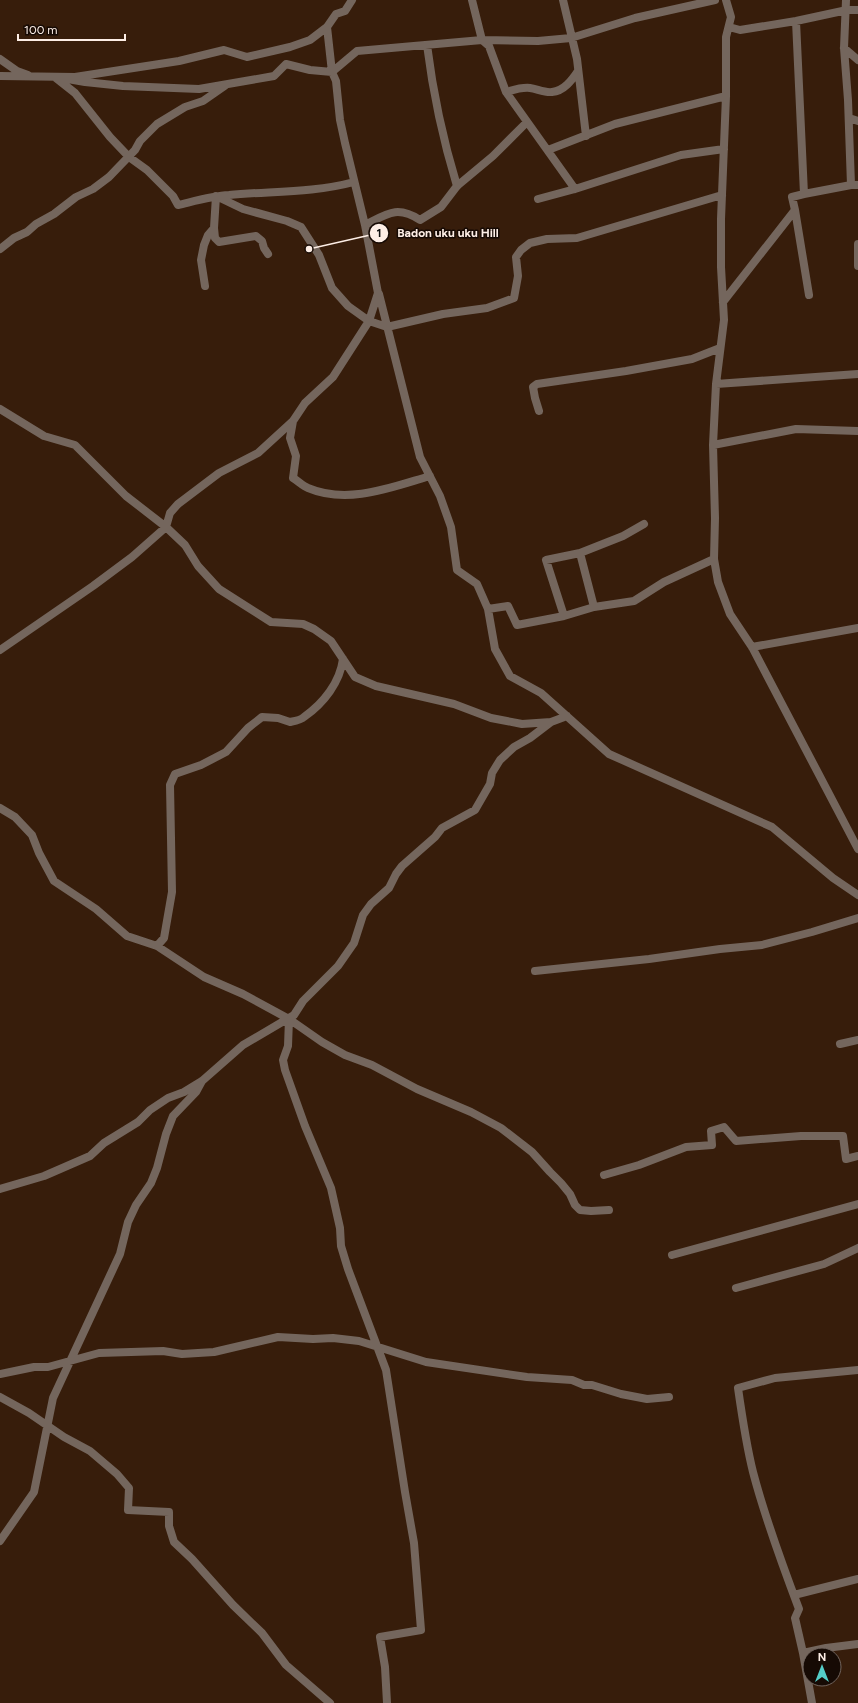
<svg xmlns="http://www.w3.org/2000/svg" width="858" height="1703" font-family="Figtree,sans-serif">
<rect width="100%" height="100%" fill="#371d0b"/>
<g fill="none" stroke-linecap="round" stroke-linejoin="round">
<!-- street -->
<path stroke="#74665d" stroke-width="8" d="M472,0L482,40L489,46L506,92L575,189
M563,0L577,59L586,136
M726,0L731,17L726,37V96L721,219V267L724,320L716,384L713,445L715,518L714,559L718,582L730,614L752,647L858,849
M846,0L844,48L848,100L851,185H858
M796,21L804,194L851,185
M327,27L336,14L345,11L352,0
M729,27L740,30L796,21L847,10H858
M427,45C433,93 443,140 457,186
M844,48L858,60
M0,59L17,71L28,75
M0,76L75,77L179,61L224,50L247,57L290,47L310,40L327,27L332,72L357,51L482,40L538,41L571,38L635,18L715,0
M56,78L75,93L110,137L129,157L147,170L173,196L178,205C195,201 212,196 229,195C271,191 313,193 354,182
M506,92C513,90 522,87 530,88C537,89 545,93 552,92C564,91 572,80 578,71
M849,118L858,121
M548,150L615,124L726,96
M538,199L575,189L681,155L724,149
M795,210L809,295
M365,225C387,214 397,205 420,220L441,207L457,186L493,156L527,122
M214,228L215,238L219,242L256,236L262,241L264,248L268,254
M858,244V266
M0,249L14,238L27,232L36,224L54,214L76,197L93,189L109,177L135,150L140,141L157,124L185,107L203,101L226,85
M205,286L201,260L204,245L208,235L214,228L216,196L243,209L287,221L301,227L319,255L332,288L348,306L369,321L387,327L443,314L487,308L514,298L518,276L516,257L521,250L530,243L547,239L577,238L722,195
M379,294L420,457L440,496L451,527L457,570L477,584L488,609L495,649L510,676L541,693L609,754L772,827L833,878L858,895
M723,302L795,210L792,197L804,194
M716,384L858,374
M0,409L44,436L75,445L126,496L166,527L185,545L198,566L219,589L271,622L303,624L314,629L331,641L355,677L376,686L454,704L491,718L522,724L551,722L567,716
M539,411L535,398L533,387L537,384L626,371L692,359L720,348
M293,421L290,438L296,456L293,478C298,481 303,486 308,488C348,505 392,487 430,476
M713,445L796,429L858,431
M594,607L580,553L623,536L644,524
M488,609L508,606L517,625L564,616L594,607L634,601L664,582L714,559
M564,616L546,560L580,553
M752,647L858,628
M0,650L93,586L132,557L166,527L170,513L178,504L219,473L258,453L293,421L305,403L333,377L369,321L378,293L365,225L345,143L340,120L336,81L332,72L310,70L286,64L274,76L199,89L123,86L85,82L62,78
M0,808L15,817L32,835L39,853L54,881L96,909L127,936L157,946L204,977L243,994L289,1019L322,1042L345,1055L372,1065L417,1089L471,1112L501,1128L532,1152L550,1172L561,1183L570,1194L575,1205L580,1210L591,1211L609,1210
M157,946L164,938L172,892L170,785L175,774L201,765L226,752L248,728L262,717L278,718L290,722C295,721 301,720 304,717C324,703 340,682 343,659
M535,971L649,959L720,949L762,945L812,932L858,918
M289,1019L288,1046L283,1060L285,1070L305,1126L331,1188L340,1228L341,1246L348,1269L386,1370L405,1492L414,1543L421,1630L380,1637L385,1667L387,1703
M840,1044L858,1040
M604,1175L639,1165L686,1147L712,1145L711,1131L724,1127L736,1141L801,1136H843L846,1159L858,1156
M0,1189L44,1176L90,1156L104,1143L138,1122L150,1110L168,1098L184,1092L202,1081L243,1045L294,1015L303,1001L338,966L354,943L363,915L371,904L389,888L396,874L402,866L435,837L442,828L475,810L490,784L492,773L500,760L514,747L530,738L551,722
M672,1255L858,1204
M736,1288L824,1264L858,1248
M0,1374L34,1367H48L99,1353L163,1351L182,1354L214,1352L278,1337L313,1339L333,1338L359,1341L426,1362L527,1377L572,1380L584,1385H592L621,1394L647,1399L669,1397
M0,1397L29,1413L64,1437L90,1451L117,1474L129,1488L128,1510L169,1512V1526L174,1542L192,1559L233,1605L262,1633L286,1665L330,1703
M0,1541L34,1492L53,1398L120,1254L128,1222L136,1205L151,1183L157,1168L166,1134L173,1116L196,1092L202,1081
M794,1595L858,1579
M803,1653L795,1618L799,1609C782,1564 765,1518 753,1472C746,1444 742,1416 738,1388L775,1378L858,1370
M812,1703L803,1653L826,1648L858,1644"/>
</g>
<!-- callouts -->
<path fill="none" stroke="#fdeee6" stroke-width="1.5" d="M309 249L379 233"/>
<g fill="#fdeee6" stroke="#160a04" stroke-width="1.5">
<circle cx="309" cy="249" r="4"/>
<circle cx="379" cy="233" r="10"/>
</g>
<g font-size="12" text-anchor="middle" font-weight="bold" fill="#111">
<text x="379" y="237">1</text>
</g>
<g font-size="12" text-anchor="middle" font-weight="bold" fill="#fdeee6" stroke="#160a04" stroke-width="3" stroke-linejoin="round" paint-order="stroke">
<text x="448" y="237">Badon uku uku Hill</text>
</g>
<!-- north arrow -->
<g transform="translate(822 1667)"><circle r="19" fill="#160a04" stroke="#72655e"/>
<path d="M0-3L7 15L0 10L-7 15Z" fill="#54cdc8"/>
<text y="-6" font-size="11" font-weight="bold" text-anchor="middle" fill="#fdeee6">N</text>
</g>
<!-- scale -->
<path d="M18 34v6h107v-6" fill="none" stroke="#fdeee6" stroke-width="2"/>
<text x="24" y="34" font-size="12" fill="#fdeee6" stroke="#160a04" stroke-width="3" paint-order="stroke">100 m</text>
</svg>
